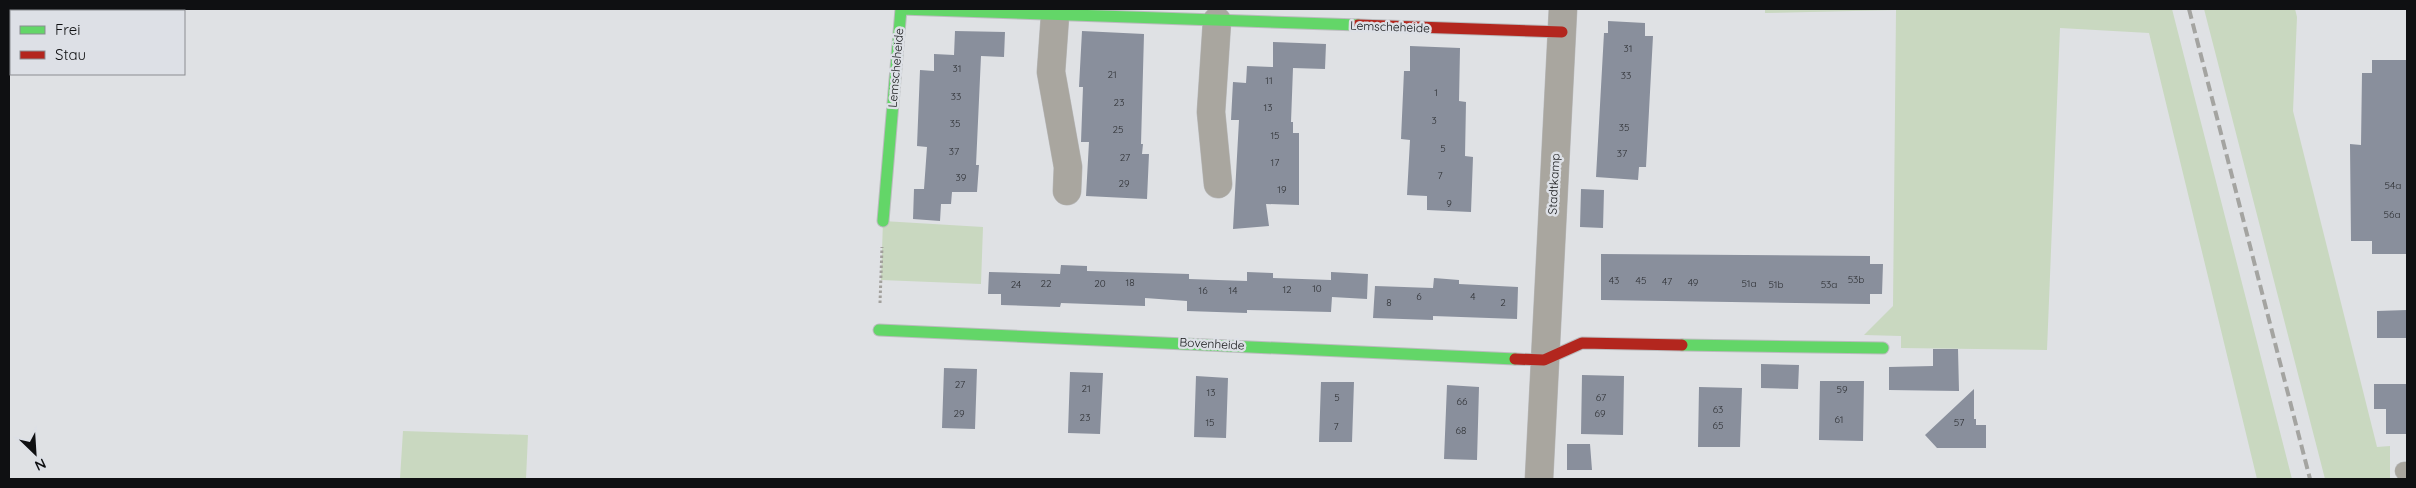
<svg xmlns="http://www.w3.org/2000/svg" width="2416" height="488" font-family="Quicksand,sans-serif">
<rect width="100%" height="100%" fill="#dfe1e4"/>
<!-- green -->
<path fill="#c9d8c0" d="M1765,9H2172L2292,479H2257L2149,33L2060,28L2047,350L1901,348V336L1864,335L1893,306L1896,10L1765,13Z
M2204,9H2295L2297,17L2293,111L2377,447L2390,446V479H2325Z
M883,221L983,227L981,284L881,280Z
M403,431L528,435L526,479H400Z"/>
<!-- building -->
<path fill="#898f9c" d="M1608,21L1645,23V36H1653L1646,167H1639L1638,180L1596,177L1604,33H1608Z
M955,31L1005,32L1004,57L981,56L976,165H979L977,192H952L951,204H941L940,221L913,219L914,189H924L927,147L917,146L920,70L934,71V54L954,55Z
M1082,31L1144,34L1141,144H1143L1142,154H1149L1147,199L1086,196L1089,142H1081L1083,87H1079Z
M1273,42L1326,44L1325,69L1293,68L1291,122H1293V133H1299V205L1266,204L1269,226L1233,229L1239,120H1231L1233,82L1246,83L1247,66L1273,67Z
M1410,46L1460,48L1459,101L1466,102L1465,156L1473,157L1471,212L1427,210V196L1407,195L1410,140L1401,139L1404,71H1410Z
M2372,60H2407V254H2372V241H2351L2350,144L2361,145L2362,73H2372Z
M1581,189L1604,190L1603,228L1580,227Z
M1601,254L1870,256V264H1883L1882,294H1870V304L1601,300Z
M1061,265L1087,266V271L1189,274V279L1247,281V272L1273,273V278L1331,280V272L1368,274L1367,299L1332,297L1331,312L1247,310V313L1187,311V301L1145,298V306L1061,303L1060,307L1001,305V294H988L989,272L1060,274Z
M1434,278L1459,280V284L1518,287L1517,319L1433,316V320L1373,318L1375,286L1433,288Z
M2407,310V338H2377V311Z
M1933,349H1958L1959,391L1889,390V367L1933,366Z
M1761,364L1799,365L1798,389L1761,388Z
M944,368L977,369L975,429L942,428Z
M1070,372L1103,373L1100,434L1068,433Z
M1582,375L1624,376L1623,435L1581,434Z
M1196,376L1228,378L1226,438L1194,437Z
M1820,381H1864L1863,441L1819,440Z
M1321,382H1354L1352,442H1319Z
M2374,384H2407V434H2386V409H2374Z
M1447,385L1479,387L1477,460L1444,459Z
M1699,387L1742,388L1740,447H1698Z
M1974,389V419H1976V425H1986V448H1937L1925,435Z
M1567,444H1590L1592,470H1567Z"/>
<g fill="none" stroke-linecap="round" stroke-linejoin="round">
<defs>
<path id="lane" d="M2404,471H2407"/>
<path id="street" d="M1055,16L1051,72L1068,167L1067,191
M1217,21L1211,112L1218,184
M1539,479L1563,9"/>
<path id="fast" d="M883,221L901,9L1358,25
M879,330L1515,359
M1682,345L1883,348"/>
<path id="jam" d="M1358,25L1562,32
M1515,359L1544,360L1582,343L1682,345"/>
</defs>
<!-- lane casing -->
<use href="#lane" stroke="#babbbd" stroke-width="19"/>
<!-- street casing -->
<use href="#street" stroke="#babbbd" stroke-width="29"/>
<!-- fast casing -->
<use href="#fast" stroke="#babbbd" stroke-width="13"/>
<!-- jam casing -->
<use href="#jam" stroke="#babbbd" stroke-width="13"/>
<!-- path -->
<path stroke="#a2a09c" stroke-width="3" stroke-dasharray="2.5 2.5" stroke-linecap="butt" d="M880,303L882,247"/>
<!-- lane -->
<use href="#lane" stroke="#a9a69f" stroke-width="18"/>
<!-- street -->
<use href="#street" stroke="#a9a69f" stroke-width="28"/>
<!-- fast -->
<use href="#fast" stroke="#63d668" stroke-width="11"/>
<!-- jam -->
<use href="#jam" stroke="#b3261e" stroke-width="11"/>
<!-- rail -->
<path stroke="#a4a4a1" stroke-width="4" stroke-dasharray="10 5" stroke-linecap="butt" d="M2189,9L2310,479"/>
</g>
<g text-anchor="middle" stroke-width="5" stroke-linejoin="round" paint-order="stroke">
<!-- number labels -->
<g font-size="10" fill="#2e3034">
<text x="1628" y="52">31</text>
<text x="957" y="72">31</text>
<text x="1112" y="78">21</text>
<text x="1626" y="79">33</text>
<text x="1269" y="84">11</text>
<text x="1436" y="96">1</text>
<text x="956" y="100">33</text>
<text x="1119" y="106">23</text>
<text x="1268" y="111">13</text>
<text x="1434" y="124">3</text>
<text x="955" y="127">35</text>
<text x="1624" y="131">35</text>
<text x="1118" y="133">25</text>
<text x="1275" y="139">15</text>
<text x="1443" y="152">5</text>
<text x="954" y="155">37</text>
<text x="1622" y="157">37</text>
<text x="1125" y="161">27</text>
<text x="1275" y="166">17</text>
<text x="1440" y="179">7</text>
<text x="961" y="181">39</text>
<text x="1124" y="187">29</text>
<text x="2393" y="189">54a</text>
<text x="1282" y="193">19</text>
<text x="1449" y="207">9</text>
<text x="2392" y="218">56a</text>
<text x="1856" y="283">53b</text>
<text x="1614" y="284">43</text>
<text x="1641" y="284">45</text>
<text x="1667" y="285">47</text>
<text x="1130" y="286">18</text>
<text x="1693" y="286">49</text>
<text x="1046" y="287">22</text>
<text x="1100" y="287">20</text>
<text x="1749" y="287">51a</text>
<text x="1016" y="288">24</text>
<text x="1776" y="288">51b</text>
<text x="1829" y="288">53a</text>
<text x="1317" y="292">10</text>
<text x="1287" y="293">12</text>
<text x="1203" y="294">16</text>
<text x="1233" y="294">14</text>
<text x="1419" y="300">6</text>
<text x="1473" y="300">4</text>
<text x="1389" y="306">8</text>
<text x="1503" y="306">2</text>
<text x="960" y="388">27</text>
<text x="1086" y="392">21</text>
<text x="1842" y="393">59</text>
<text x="1211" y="396">13</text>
<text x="1337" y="401">5</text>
<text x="1601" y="401">67</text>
<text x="1462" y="405">66</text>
<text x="1718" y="413">63</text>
<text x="959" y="417">29</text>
<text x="1600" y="417">69</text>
<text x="1085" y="421">23</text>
<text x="1839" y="423">61</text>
<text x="1210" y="426">15</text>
<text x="1959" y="426">57</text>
<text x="1718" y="429">65</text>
<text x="1336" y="430">7</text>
<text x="1461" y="434">68</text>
</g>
<!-- street labels -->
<g font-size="12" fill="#0f1012" stroke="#dde0e6">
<text transform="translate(1390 27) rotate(2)" y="4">Lemscheheide</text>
<text transform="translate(896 68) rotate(-85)" y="4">Lemscheheide</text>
<text transform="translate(1554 184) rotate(-87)" y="4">Stadtkamp</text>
<text transform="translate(1212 344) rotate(3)" y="4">Bovenheide</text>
</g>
</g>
<!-- border -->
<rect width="2416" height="488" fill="none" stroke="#0f1012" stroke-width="20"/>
<!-- legend -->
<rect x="10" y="10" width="175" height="65" fill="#dde0e6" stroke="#8b8d91"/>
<rect x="20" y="26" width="25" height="8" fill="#63d668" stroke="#8b8d91"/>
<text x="55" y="35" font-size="15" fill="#0f1012">Frei</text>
<rect x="20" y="51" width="25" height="8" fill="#b3261e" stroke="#8b8d91"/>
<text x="55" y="60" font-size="15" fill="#0f1012">Stau</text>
<!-- north arrow -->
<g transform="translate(35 453) rotate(155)" stroke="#dde0e6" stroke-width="4" paint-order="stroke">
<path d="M0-4L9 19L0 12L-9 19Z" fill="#0f1012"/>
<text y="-8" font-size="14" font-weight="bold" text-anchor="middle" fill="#0f1012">N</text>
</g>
</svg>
